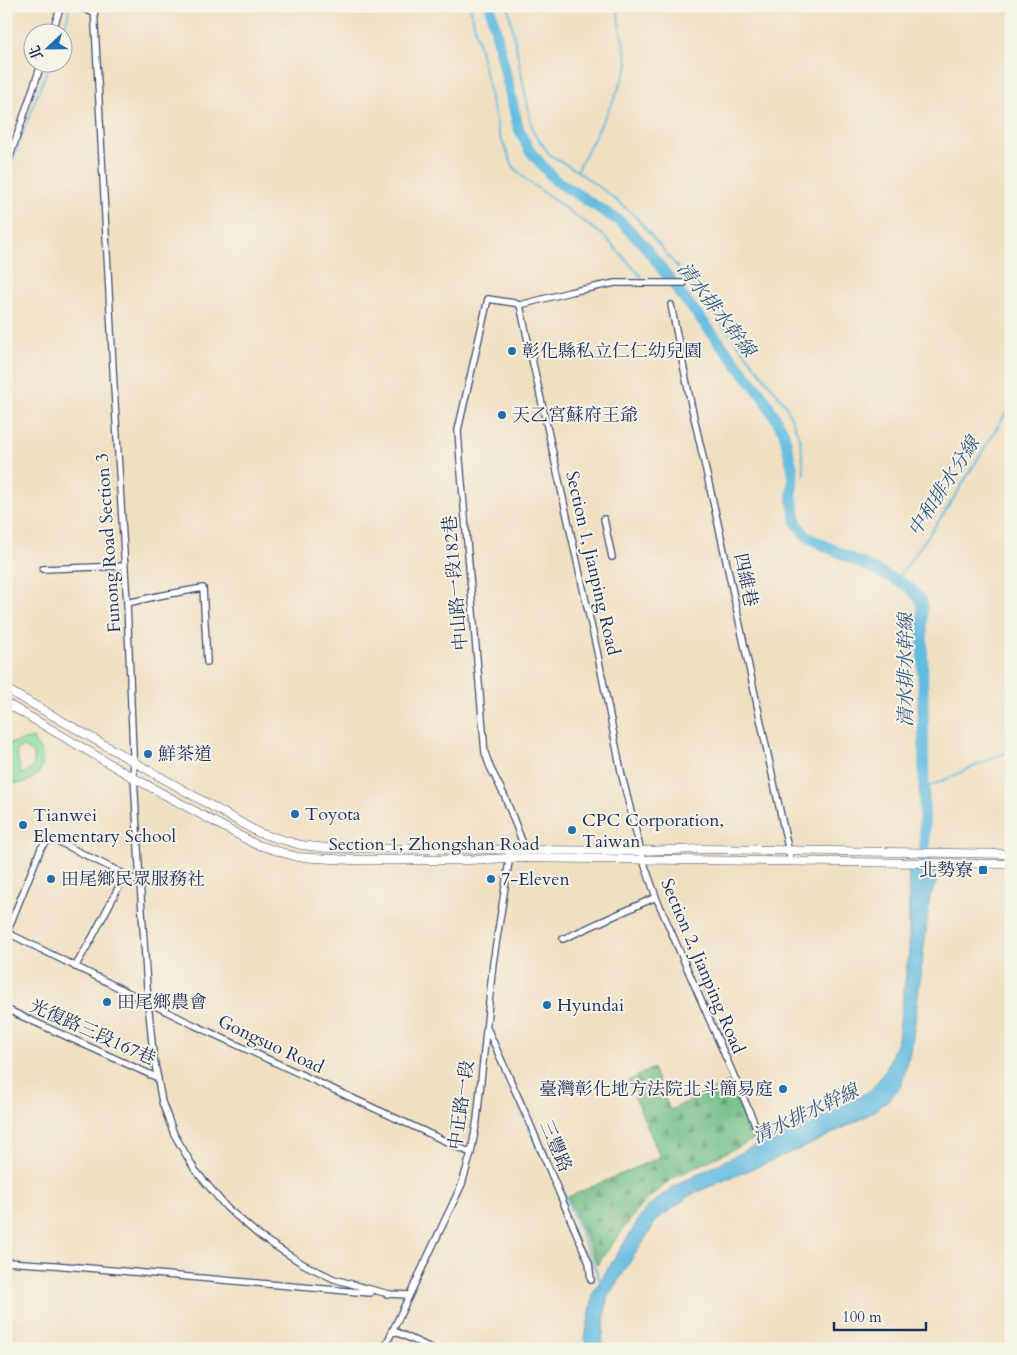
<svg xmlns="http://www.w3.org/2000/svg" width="1017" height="1355" font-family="Cardo,'Noto Serif TC',serif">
<defs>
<pattern id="forest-firs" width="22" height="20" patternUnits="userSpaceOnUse" patternTransform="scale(1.25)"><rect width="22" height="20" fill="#71bd86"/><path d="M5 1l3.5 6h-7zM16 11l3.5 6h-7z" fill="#5c9a71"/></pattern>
</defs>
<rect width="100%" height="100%" fill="#f7f3e8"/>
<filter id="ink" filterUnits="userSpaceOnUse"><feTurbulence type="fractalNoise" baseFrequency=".02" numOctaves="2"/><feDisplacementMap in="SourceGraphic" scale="10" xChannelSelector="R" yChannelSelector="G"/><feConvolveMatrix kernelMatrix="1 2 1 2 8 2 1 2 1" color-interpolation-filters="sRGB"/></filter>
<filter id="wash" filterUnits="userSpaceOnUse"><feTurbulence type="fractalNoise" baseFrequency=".0096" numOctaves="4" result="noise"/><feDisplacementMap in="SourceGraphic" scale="20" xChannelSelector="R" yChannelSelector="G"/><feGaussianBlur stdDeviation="1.12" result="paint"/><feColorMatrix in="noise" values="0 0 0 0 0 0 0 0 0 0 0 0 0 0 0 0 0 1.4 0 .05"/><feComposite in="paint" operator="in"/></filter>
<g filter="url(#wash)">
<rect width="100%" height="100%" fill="#f0e0c2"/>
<!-- forest -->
<path fill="url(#forest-firs)" stroke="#467672" d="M653,1068L670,1110L731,1081L757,1138L673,1178L642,1204L597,1265L568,1197L660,1157L628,1081Z"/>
<!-- pitch -->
<path fill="#8cde9f" stroke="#54867e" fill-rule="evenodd" d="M34,738C34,745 39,746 41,752C46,763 40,775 30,780C24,784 14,783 6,785V744ZM23,747C35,752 37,759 31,770L21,774L16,749Z"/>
<!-- water -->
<path fill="#63bce0" stroke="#3f769f" d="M909,869L942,870L930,897L912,1045L901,1086L888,1100L867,1116L809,1145L692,1194L657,1220L607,1298L602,1341L604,1349H587L585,1338L594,1291L646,1208L673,1187L762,1142L830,1113L871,1090L886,1070L898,1039L909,950Z"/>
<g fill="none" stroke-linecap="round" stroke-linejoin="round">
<!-- stream -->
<path stroke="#63bce0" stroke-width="2" d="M470,6L499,134L513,166L525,179L605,237L641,276
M508,6L531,123L534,133L550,155L577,171L610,195L635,216L683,274L786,405L800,440L802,452L804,475
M62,32L68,16L69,6
M577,171L614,99L628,66V63L620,29L617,6
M6,177L50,62
M896,581L945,512L1011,405
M924,789L1011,750
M521,1110L539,1152L540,1153
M548,1159L552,1163L601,1283"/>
<!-- river -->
<path stroke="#63bce0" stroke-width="11" d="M490,6L518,127L529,150L555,180L621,222L643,244L680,293L764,398L784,433L793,471L792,497L797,524L807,537L908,586L922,601L925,885"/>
</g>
</g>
<g filter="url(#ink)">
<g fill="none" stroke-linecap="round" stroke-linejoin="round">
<defs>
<path id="minor" d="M76,6L94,13
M94,6L114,387L127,603L134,778L140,882L148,1002L153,1053L162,1102L174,1134L195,1170L226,1207L261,1237L303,1264L334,1279L362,1287L389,1294
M52,32L61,6
M6,168L42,62
M520,305L570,292L615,283H684
M671,305L691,404L721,537L791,862
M604,519L612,557
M43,569L124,566
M127,603L158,596L203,588L207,662
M526,859L525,849L505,797L490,767L485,753L460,460L458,430L488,299L514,303L520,305L597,651L622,776L643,860L656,897L761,1138
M6,932L194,1025L471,1153
M7,932L41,848L47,842L53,839L140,882
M563,939L656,897
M75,967L92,938L125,875
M6,1009L158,1078
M487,1028L527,1117L589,1263L591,1280
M6,1262L54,1265L370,1293
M387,1294L409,1295
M392,1330L433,1349
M384,1349L462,1184L471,1153L477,1120L493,963L511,849"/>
<path id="major" d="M6,689L259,833L301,845L326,848L640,851L703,849L1011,854
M6,703L134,778L255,844L297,857L351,860H469L510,858L1011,864"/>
</defs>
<!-- minor casing -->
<use href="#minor" stroke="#3b4a6d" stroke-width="8"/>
<!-- major casing -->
<use href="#major" stroke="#3b4a6d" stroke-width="9"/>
<!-- minor -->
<use href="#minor" stroke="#fff" stroke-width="5.5"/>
<!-- major -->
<use href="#major" stroke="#fff" stroke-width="8"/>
</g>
</g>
<!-- markers -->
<g fill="#1f6fb2" stroke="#f7f3e8" stroke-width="2">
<circle cx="512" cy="351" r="5"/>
<circle cx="502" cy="415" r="5"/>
<circle cx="148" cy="754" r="5"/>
<circle cx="295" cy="814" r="5"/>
<circle cx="23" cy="825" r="5"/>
<circle cx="572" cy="830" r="5"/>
<rect x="978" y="865" width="10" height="10" rx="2.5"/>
<circle cx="51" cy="879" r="5"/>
<circle cx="491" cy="879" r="5"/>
<circle cx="107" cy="1002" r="5"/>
<circle cx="547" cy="1005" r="5"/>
<circle cx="783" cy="1089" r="5"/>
</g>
<g text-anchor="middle" stroke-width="4" stroke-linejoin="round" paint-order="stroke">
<!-- poi labels -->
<g font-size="18" fill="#1b2f5e" stroke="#f7f3e8" text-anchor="start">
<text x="522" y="357">彰化縣私立仁仁幼兒園</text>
<text x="512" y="421">天乙宮蘇府王爺</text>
<text x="158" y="760">鮮茶道</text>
<text x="305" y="820">Toyota</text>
<text x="33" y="821">Tianwei<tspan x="33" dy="21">Elementary School</tspan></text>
<text x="582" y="826">CPC Corporation,<tspan x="582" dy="21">Taiwan</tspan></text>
<text x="973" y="876" text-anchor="end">北勢寮</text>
<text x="61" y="885">田尾鄉民眾服務社</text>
<text x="501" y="885">7-Eleven</text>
<text x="117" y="1008">田尾鄉農會</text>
<text x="557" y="1011">Hyundai</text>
<text x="773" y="1095" text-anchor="end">臺灣彰化地方法院北斗簡易庭</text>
</g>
<!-- street labels -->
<g font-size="18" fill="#1b2f5e" stroke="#f7f3e8">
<text transform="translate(108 543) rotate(-94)" y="6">Funong Road Section 3</text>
<text transform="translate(593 563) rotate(77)" y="6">Section 1, Jianping Road</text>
<text transform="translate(746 580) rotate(78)" y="6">四維巷</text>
<text transform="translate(455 583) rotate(-95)" y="6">中山路一段182巷</text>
<text x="434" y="850">Section 1, Zhongshan Road</text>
<text transform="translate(703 966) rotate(67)" y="6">Section 2, Jianping Road</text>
<text transform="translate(93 1032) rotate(24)" y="6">光復路三段167巷</text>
<text transform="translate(271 1044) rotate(25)" y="6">Gongsuo Road</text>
<text transform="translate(461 1105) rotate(-82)" y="6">中正路一段</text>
<text transform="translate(556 1146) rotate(67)" y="6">三豐路</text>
</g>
<!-- water labels -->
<g font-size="19" font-style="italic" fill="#315985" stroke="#f7f3e8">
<text transform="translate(717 309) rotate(52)" y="7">清水排水幹線</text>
<text transform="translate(943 486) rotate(-57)" y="7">中和排水分線</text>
<text transform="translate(905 670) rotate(-90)" y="7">清水排水幹線</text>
<text transform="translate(805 1113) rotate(-25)" y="7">清水排水幹線</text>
</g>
</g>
<!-- margin -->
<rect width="1017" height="1355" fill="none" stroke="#f7f3e8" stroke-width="25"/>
<!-- north arrow -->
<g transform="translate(48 48) rotate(248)"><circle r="24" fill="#f7f3e8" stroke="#9fa5b1"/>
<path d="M0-4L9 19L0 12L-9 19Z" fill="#1f6fb2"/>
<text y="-8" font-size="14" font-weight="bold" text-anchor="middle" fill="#1b2f5e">北</text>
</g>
<!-- scale -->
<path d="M834 1322v8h92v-8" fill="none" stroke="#1b2f5e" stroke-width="2.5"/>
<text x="842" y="1322" font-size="15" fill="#1b2f5e" stroke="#f7f3e8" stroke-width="4" paint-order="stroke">100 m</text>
</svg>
